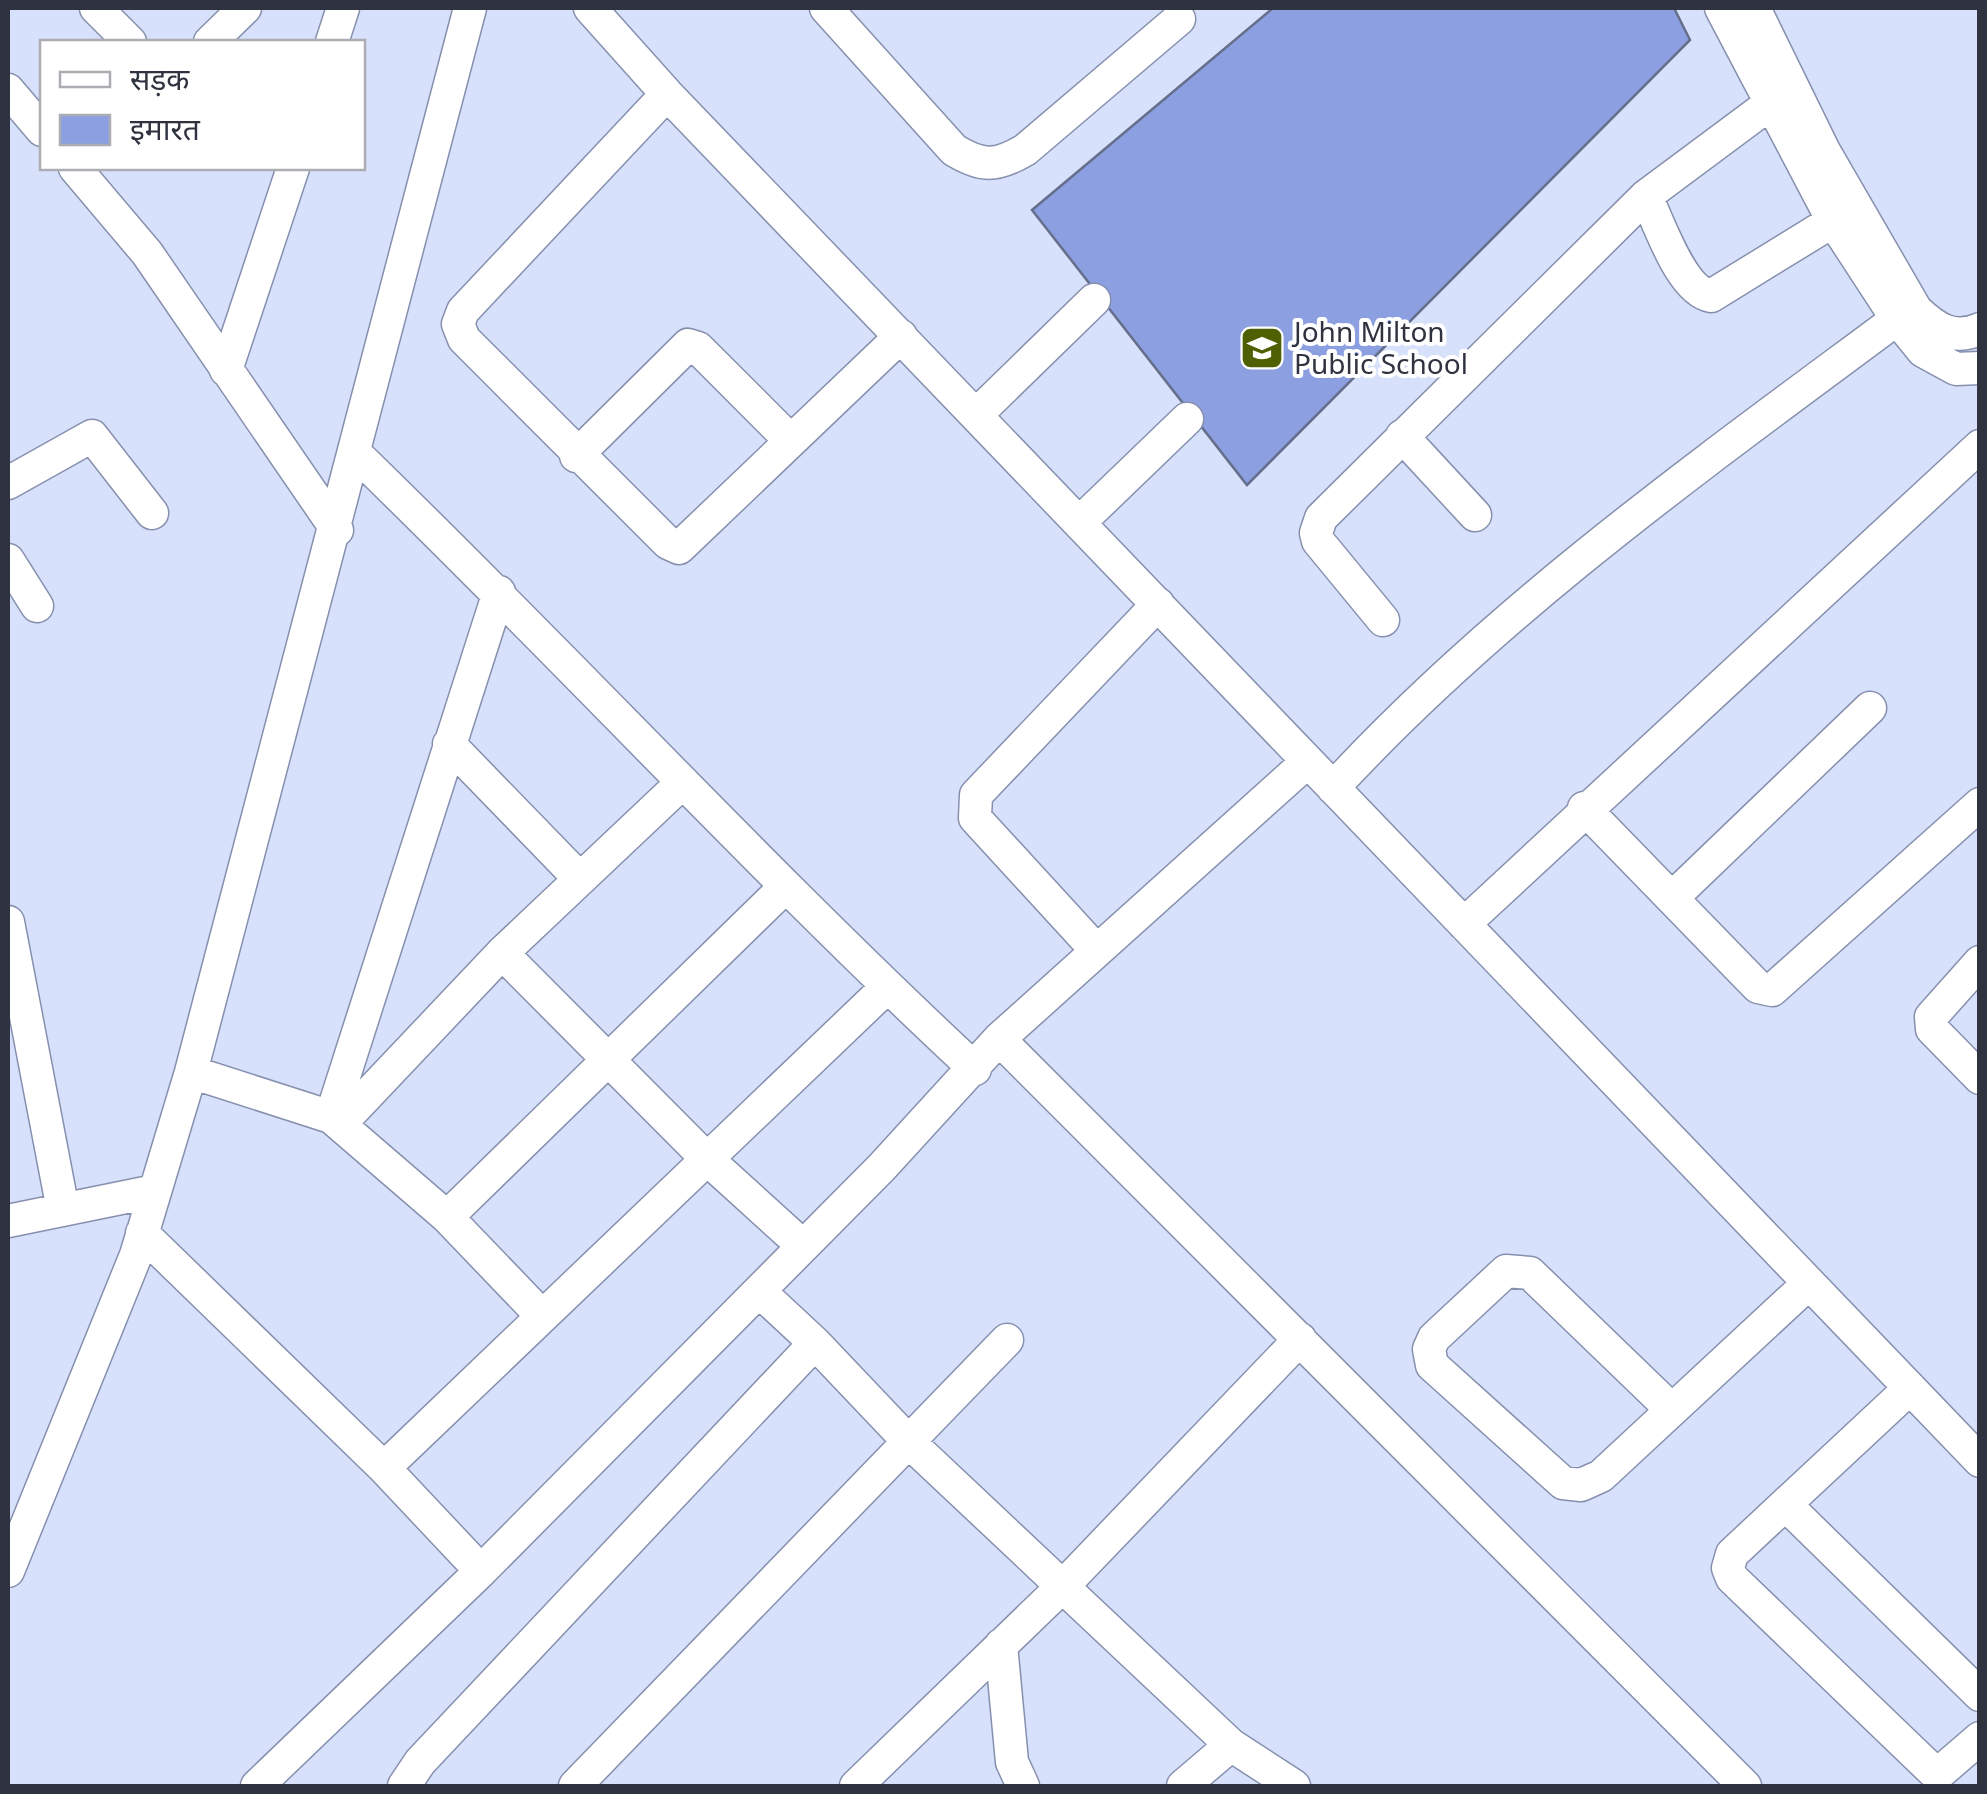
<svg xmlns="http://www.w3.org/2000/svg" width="1987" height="1794" font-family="Georgia,'Noto Sans Devanagari',serif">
<rect width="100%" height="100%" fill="#d8e1fb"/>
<!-- building -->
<path fill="#8ca0e1" stroke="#656e8b" stroke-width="2.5" d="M1273,8H1674L1690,40L1247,485L1032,210Z"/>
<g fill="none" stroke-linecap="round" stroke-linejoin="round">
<defs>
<path id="minor" d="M96,8L130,42
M590,8L667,94L1980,1461
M826,8L954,150C982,167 996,167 1025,150L1179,19
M1721,8L1833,221L1897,319L1923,351L1956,369L1980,368
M1754,8L1824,151L1916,310C1935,328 1953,341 1980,329
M210,42L245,8
M332,42L343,8
M8,90L42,130
M667,94L463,311L458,324L464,339L668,543L679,548L901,336
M75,168L147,253L337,530
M1646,196C1659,223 1681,291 1711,296L1833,221
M226,370L293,168
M976,415L1094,300
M1402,436L1475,515
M355,453C564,655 761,870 975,1069
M576,456L688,345L698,348L791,441
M8,483L92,436L152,513
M1080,522L1187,419
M8,560L37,606
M1383,620L1318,541L1316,533L1321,518L1646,196L1771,103
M449,744L580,879
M1333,788C1498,609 1702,464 1897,319
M1584,808L1758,987L1772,990L1980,804
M1672,898L1870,708
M8,922L63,1210
M1464,924L1980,446
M1097,951L975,818L976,795L1158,604
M502,953L706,1158L803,1246
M1980,962L1931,1017L1932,1029L1980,1078
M999,1039L1745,1786
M191,1072L331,1117L447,1217L542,1316
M331,1117L499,592
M340,1124L502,953L683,782
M447,1217L785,887
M8,1221L155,1191
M142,1233L384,1468L481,1571
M815,1343L909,1442L1231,1745L1294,1786
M1910,1388L1732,1554L1728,1568L1732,1578L1937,1775L1980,1738
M1672,1410L1530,1273L1506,1271L1434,1338L1429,1349L1432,1365L1563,1483L1581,1485L1601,1476L1809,1283
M384,1468L887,987
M1787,1506L1980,1695
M8,1571L136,1255L191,1072L470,8
M1001,1645L1012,1762L1023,1786
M257,1786L481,1571L882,1167L999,1039L1307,762
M404,1786L420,1762L815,1343L759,1291
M575,1786L1007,1340
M856,1786L1065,1584L1300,1339
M1183,1786L1231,1745"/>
</defs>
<!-- minor casing -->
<use href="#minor" stroke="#8690ae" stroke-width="35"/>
<!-- minor -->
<use href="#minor" stroke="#fff" stroke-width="32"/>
</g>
<!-- icons -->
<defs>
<symbol id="school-square" viewBox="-11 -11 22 22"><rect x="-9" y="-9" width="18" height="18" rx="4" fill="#4f6003" stroke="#fff"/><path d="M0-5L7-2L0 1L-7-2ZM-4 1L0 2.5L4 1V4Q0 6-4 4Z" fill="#fff"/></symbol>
</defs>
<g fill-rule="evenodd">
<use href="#school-square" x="1237" y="323" width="50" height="50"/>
</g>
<g text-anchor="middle" stroke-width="8" stroke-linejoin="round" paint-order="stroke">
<!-- poi labels -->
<g font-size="28" fill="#2f3340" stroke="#fff" text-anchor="start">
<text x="1294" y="342">John Milton<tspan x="1294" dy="32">Public School</tspan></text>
</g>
</g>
<!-- border -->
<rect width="1987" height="1794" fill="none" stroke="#2f3340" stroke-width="20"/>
<!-- legend -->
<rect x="40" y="40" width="325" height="130" fill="#ffffff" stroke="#acadb3" stroke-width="2.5"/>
<rect x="60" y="72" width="50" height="15" fill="#ffffff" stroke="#acadb3" stroke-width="2.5"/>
<text x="130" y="90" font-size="30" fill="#2f3340">सड़क</text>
<rect x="60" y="115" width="50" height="30" fill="#8ca0e1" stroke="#acadb3" stroke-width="2.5"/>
<text x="130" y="140" font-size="30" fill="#2f3340">इमारत</text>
</svg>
